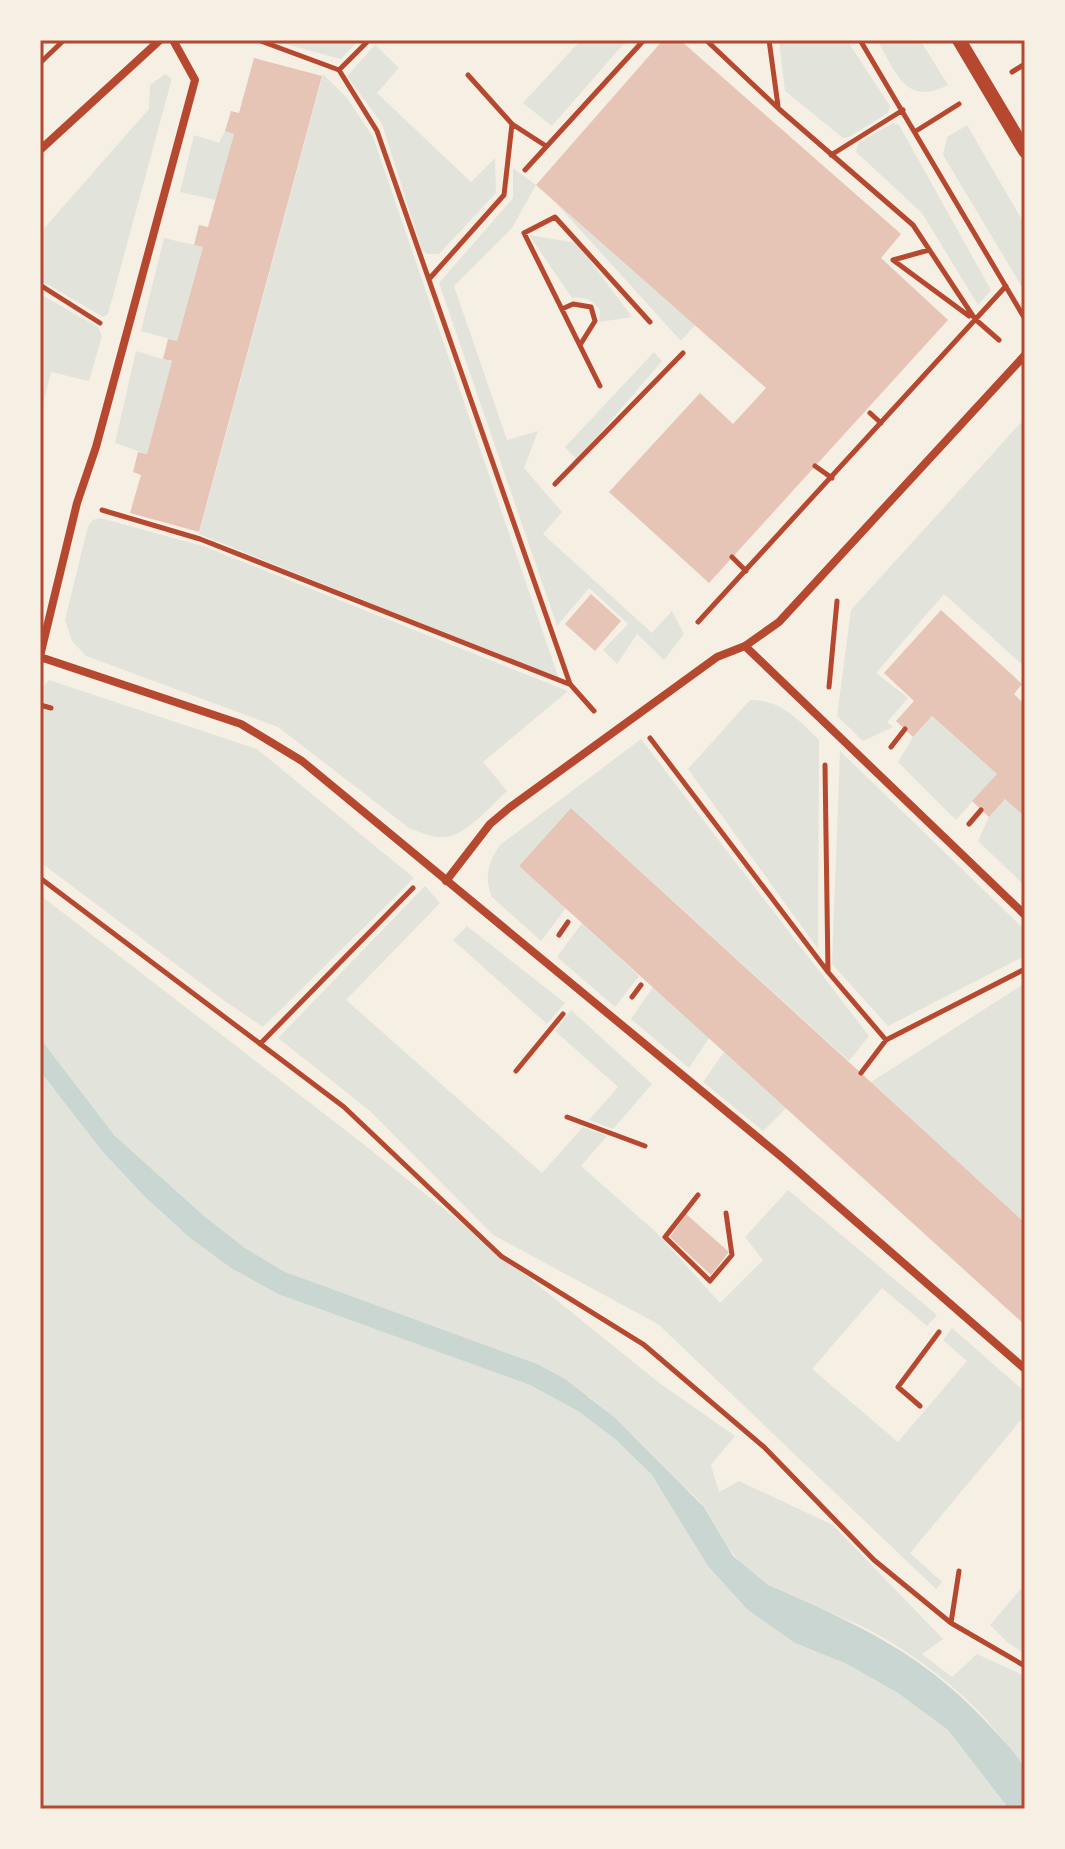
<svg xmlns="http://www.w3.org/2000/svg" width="1065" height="1849" font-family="'Varela Round',sans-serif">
<rect width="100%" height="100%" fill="#f6efe4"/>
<!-- green -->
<path fill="#e2e4dc" d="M269,40H314L317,43L320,40H359L341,59Z
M581,40H627L552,126L523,103Z
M779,40H847L890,106L888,113L849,137L843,138L785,91Z
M877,40H920L948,85C905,107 896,72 877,40Z
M375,45L399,68L377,93L471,182L495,158L496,193L439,254H427L422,250L382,124L347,76Z
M165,74L171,78V82L108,314L103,317L40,280V233L149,109L150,85Z
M323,74L347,98L373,137L559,679L199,534Z
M893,123L899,125L991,290L978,305L922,213L856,152L858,143Z
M967,125L1025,225V292L943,155L947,137Z
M225,131L234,134L216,200L180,192L194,135L219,143Z
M513,168L536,185L512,228L454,286L507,440L538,431L524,468L562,512L543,534L652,633L672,611L684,634L664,660L637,634L617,664L603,650L628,624L589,588L557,626L439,283L513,198Z
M554,201L695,325L681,341Z
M529,235L577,243L632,317L599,322L600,310C592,300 585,296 572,298Z
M164,238L203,247L177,341L141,331Z
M40,294L98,327L102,336L89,381L51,372L40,415Z
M136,351L172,362L147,454L115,443Z
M654,352L662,361L577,460L565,447Z
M1025,418V667L944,594L876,673L908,698L887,722L893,727L863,741L837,716L851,610Z
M100,518L203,546L568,691L483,762L507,791C493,804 466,835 446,837C434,839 420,832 409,828L278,727L86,656L72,641L65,620L88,526L93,520Z
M49,680L257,749L414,878L263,1027L226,1002L40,862V690Z
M750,700C781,700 798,719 819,740L818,949L688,769Z
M932,716L997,774L956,820L898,762L913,737Z
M641,739L869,1036L849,1061L571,808L519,866L566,908L541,941L492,897C484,878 488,862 500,845Z
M840,751L1025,930V956L888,1026L832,964Z
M1005,799L1025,817V886L978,841L989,817Z
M425,886L440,903L346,1000L542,1173L583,1127L607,1136L581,1166L657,1233L720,1303L763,1260L745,1237L788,1190L937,1315L927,1326L882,1288L812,1369L898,1442L967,1361L943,1340L952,1328L1025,1392V1415L910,1553L942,1582L936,1589L658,1324L493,1235L370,1111L278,1038Z
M40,895L362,1143L658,1382L735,1436L711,1465L719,1492L739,1481L833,1525L943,1639L922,1654L952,1677L977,1654L1025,1676V1772C988,1709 924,1657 859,1625C825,1609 785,1599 755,1576C728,1555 722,1535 705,1508C696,1496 682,1485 671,1474C645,1448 620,1422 591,1398L285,1272L245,1248L204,1216L114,1135L40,1038Z
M582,923L639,976L615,1007L557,957Z
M467,926L565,1003L547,1024L453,940Z
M1025,983V1223L871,1082Z
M653,987L709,1038L689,1068L631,1019Z
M571,1010L652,1084L613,1129L589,1120L618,1087L555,1031Z
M724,1052L786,1108L763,1131L703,1082Z
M40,1071L102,1151L145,1197L189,1237L232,1268L278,1294L530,1385L578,1411L615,1439L652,1475L679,1516L795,1643L847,1664L898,1693L948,1730L1009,1809H40Z
M1025,1584V1654L1007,1642L990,1625Z"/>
<!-- water -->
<path fill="#c9d6d2" d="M40,1038L114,1135L204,1216L245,1248L285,1272L537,1364L565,1379L614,1417L704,1507L733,1556L768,1585C859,1625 924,1653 992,1728C1003,1741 1020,1756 1025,1772C1028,1783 1025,1798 1025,1809H1009L948,1730L898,1693L847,1664L795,1643L748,1610L708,1566L652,1475L615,1439L578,1411L530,1385L278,1294L231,1268L189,1237L145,1197L102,1151L40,1071Z"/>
<!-- building -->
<path fill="#e6c5b7" d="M663,40H680L901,234L881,258L948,320L709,583L609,492L700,393L733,424L766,388L536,185Z
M254,58L322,76L199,532L130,513L141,475L133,472L138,452L147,454L172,361L163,359L168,339L177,341L203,247L194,245L199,225L208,227L234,134L225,131L231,111L239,113Z
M591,594L621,621L595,651L565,624Z
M941,610L1022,684L1014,694L1025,705V817L1005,799L989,817L972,801L997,774L932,716L913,737L896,721L914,701L884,673Z
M571,808L1025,1223V1325L519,866Z
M686,1214L729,1252L711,1275L670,1237Z"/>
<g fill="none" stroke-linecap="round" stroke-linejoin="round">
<!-- path -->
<path stroke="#b5482f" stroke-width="5" d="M258,40L339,70L377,131L570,684L594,711
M706,40L779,109L913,225L975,319L999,340
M769,40L778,106
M860,40L1025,319
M40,63L64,40
M339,70L369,40
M1012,72L1025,64
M512,124L546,146
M916,131L959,104
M831,155L903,110
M525,170L644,40
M929,250L893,260L969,316
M430,278L504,195L512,124L468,75
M40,285L100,323
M562,309L573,304L591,307L595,321L580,345
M600,386L524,233L555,217L650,322
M870,413L881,423
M815,466L832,478
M555,484L683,353
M102,510L200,539L569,684
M732,557L746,571
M698,622L1006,286
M829,687L837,601
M40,705L51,708
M650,738L828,972L886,1040
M891,747L905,729
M825,765L828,972
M969,824L981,810
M40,878L344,1107L501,1256L643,1344L764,1447L874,1560L951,1623L1025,1666
M559,935L568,922
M632,997L641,985
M260,1044L413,888
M516,1071L563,1014
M861,1073L886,1040L1025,969
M567,1117L645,1146
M698,1195L665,1237L710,1281L732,1255L726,1213
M920,1406L898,1387L939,1332
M951,1623L959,1571"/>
<!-- minor -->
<path stroke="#b5482f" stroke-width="8" d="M40,150L160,40
M745,646L1025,915
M40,656L77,503L96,447L195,80L173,40
M40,657L241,724L302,761L784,1159L1025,1369
M446,881L490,824L509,808L717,657L745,646L779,622L1025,355"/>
<!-- tertiary -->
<path stroke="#b5482f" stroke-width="14" d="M959,40L1025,151"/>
</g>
<!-- border -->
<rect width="1065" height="1849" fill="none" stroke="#f6efe4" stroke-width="84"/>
<rect x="42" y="42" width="981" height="1765" fill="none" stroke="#b5482f" stroke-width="3"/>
</svg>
